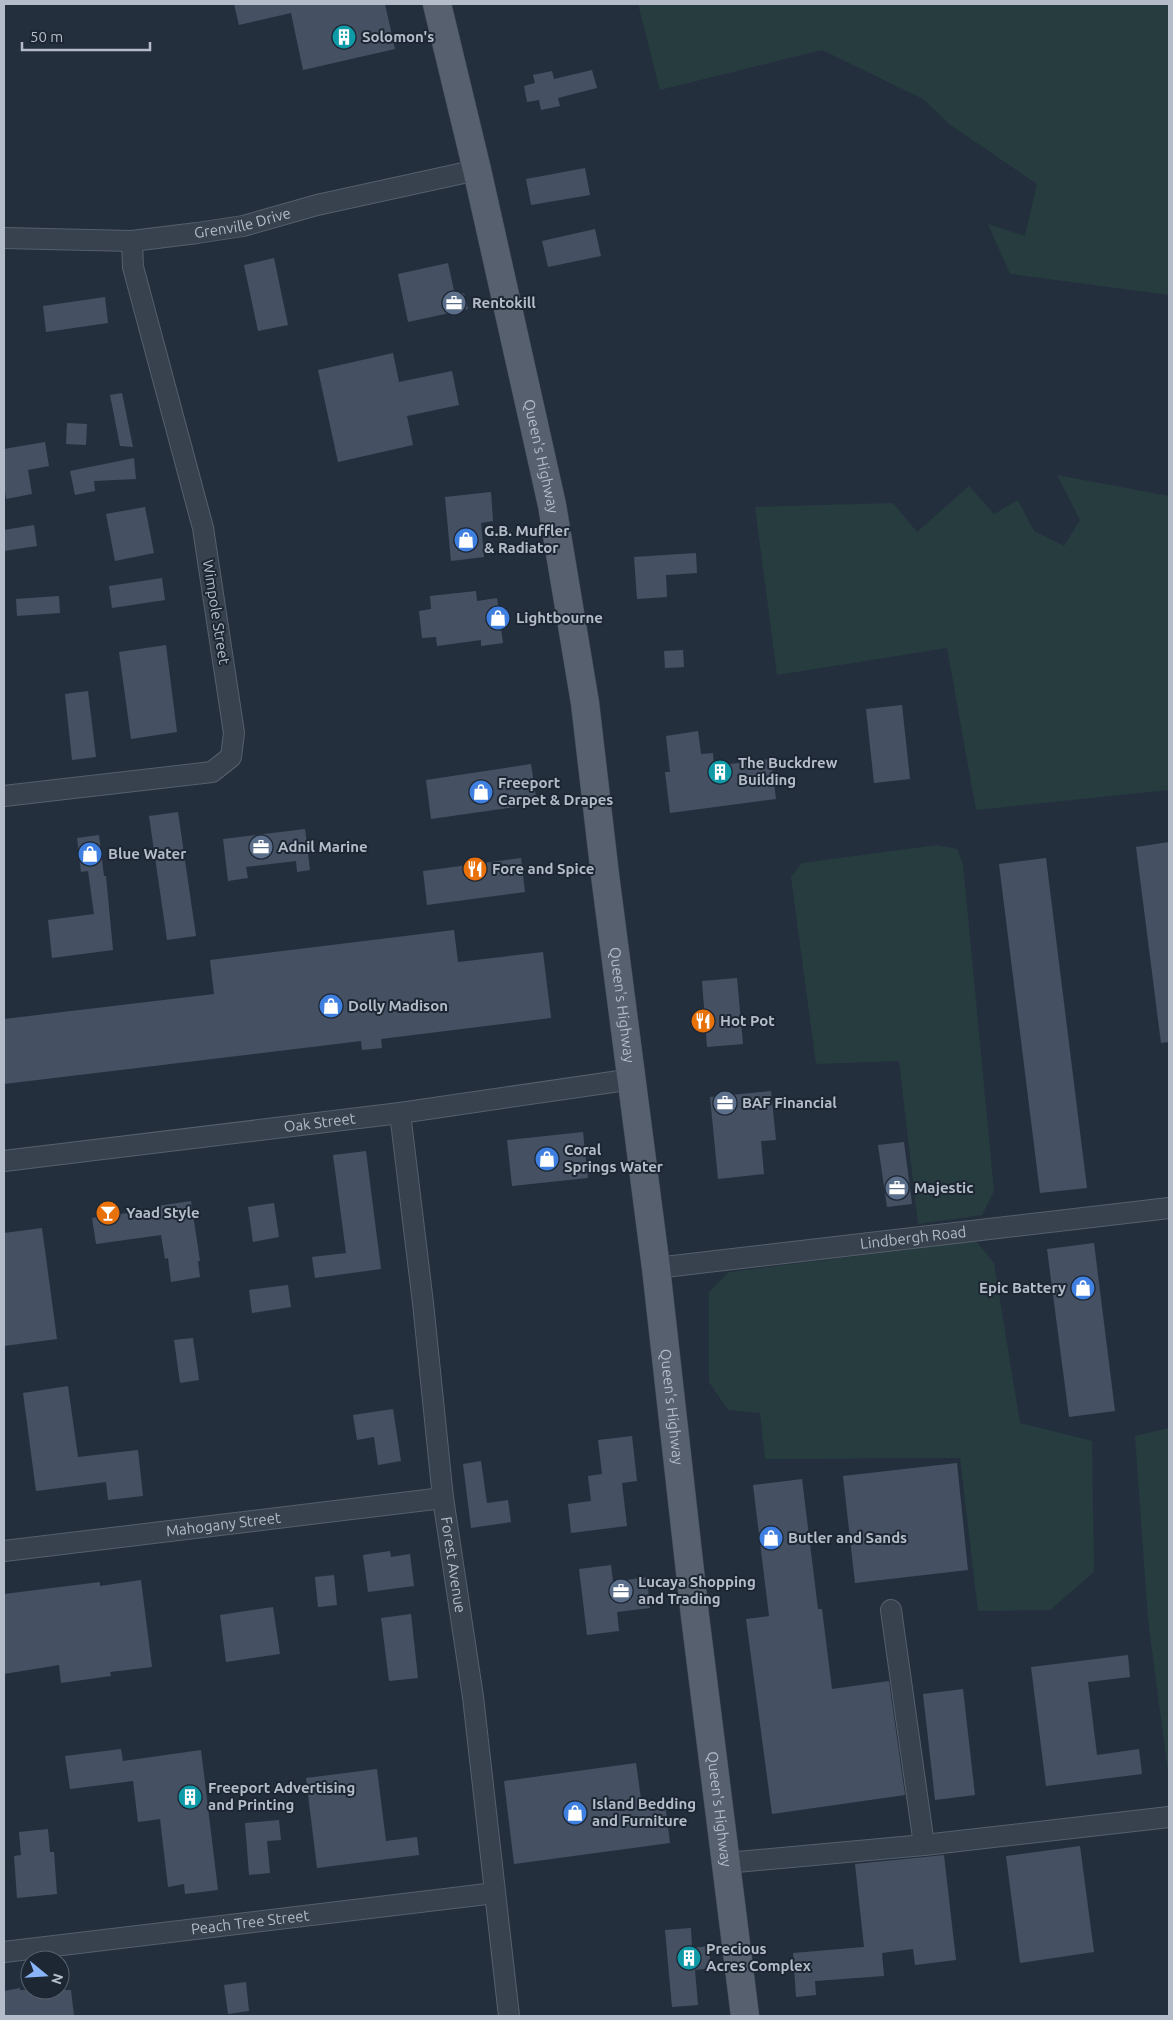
<svg xmlns="http://www.w3.org/2000/svg" width="1173" height="2020" font-family="Ubuntu,sans-serif">
<rect width="100%" height="100%" fill="#242f3e"/>
<!-- green -->
<path fill="#263c3f" d="M638,4H1169V295L1010,274L988,224L1025,236L1037,184L949,124L923,99L822,50L660,90Z
M1057,475L1169,496V790L976,810L947,648L777,675L755,507L893,503L917,532L969,486L994,514L1018,500L1034,531L1064,546L1080,520Z
M937,845L957,849L963,864L994,1191L982,1215L918,1224L899,1061L816,1064L791,877L802,863Z
M976,1241L994,1263L1020,1423L1092,1441L1094,1572L1050,1610L978,1611L960,1458L765,1459L760,1413L728,1410L709,1382V1292L729,1272Z
M1169,1428V1780L1148,1619L1135,1436Z"/>
<!-- building -->
<path fill="#455162" d="M234,4H385L395,49L303,70L291,13L239,25Z
M592,70L597,88L558,98L560,106L541,110L539,100L527,102L524,86L535,83L533,75L552,71L554,79Z
M585,168L590,195L531,205L526,179Z
M595,229L601,256L548,267L542,241Z
M274,258L288,325L258,331L244,265Z
M448,263L455,295L464,293L468,309L408,322L398,274Z
M105,297L108,323L46,332L43,306Z
M393,353L399,382L452,371L459,405L407,416L413,445L338,462L318,370Z
M122,393L133,447L120,446L110,395Z
M67,423L87,424L86,445L66,444Z
M45,442L49,466L28,470L32,494L6,499L4,484V449Z
M134,458L136,479L94,481L95,491L75,495L70,471Z
M491,492L493,521L481,523L484,557L451,561L445,497Z
M145,507L154,553L115,561L106,514Z
M34,525L37,546L4,551V530Z
M696,553L697,573L666,575L667,597L637,599L634,557Z
M162,578L165,600L112,608L109,586Z
M476,591L477,601L497,598L503,643L481,646V640L437,646L436,637L422,638L419,611L431,609L430,596Z
M59,596L60,613L17,616L16,599Z
M166,645L177,732L131,739L119,652Z
M683,650L684,667L665,668L664,651Z
M88,691L96,757L72,760L65,694Z
M902,705L910,779L874,783L866,709Z
M698,731L701,754L713,753L714,766L771,759L776,799L670,813L665,772H670L666,736Z
M531,764L537,804L431,819L426,780Z
M178,812L196,936L167,940L149,816Z
M305,829L310,870L297,872L296,861L246,867L248,878L228,881L223,839Z
M99,835L104,876H106L113,950L52,958L48,920L94,914L88,871L81,872L77,838Z
M1169,842V1042L1161,1043L1136,847Z
M521,858L525,892L427,905L423,871Z
M1046,858L1087,1188L1040,1193L999,864Z
M454,930L458,962L543,952L551,1018L381,1039L382,1048L362,1050L361,1041L4,1084V1019L214,994L210,960Z
M737,978L743,1044L707,1047L702,981Z
M771,1091L776,1140L761,1141L764,1174L718,1179L710,1097Z
M583,1132L588,1178L512,1186L507,1140Z
M904,1142L912,1204L887,1207L878,1145Z
M366,1151L381,1269L315,1278L312,1257L346,1253L333,1155Z
M191,1201L200,1261H198L200,1277L171,1282L168,1258L165,1259L161,1235L96,1244L92,1218L157,1209V1206Z
M274,1203L279,1237L253,1242L248,1207Z
M42,1228L57,1339L4,1346V1233Z
M1094,1243L1115,1411L1069,1417L1047,1249Z
M288,1285L291,1307L252,1313L249,1290Z
M193,1338L199,1380L180,1383L174,1340Z
M68,1386L78,1457L138,1450L143,1496L108,1500L106,1482L36,1491L23,1393Z
M393,1409L401,1461L378,1465L374,1437L357,1440L353,1415Z
M632,1436L637,1481L622,1483L627,1526L571,1533L568,1504L591,1501L588,1476L602,1474L598,1440Z
M481,1461L487,1503L508,1500L511,1522L471,1528L463,1464Z
M957,1463L968,1570L855,1583L843,1476Z
M802,1479L818,1609H822L832,1689L889,1681L905,1795L772,1814L746,1619L769,1616L753,1485Z
M390,1551L391,1557L410,1554L414,1586L368,1592L363,1555Z
M611,1565L613,1582L647,1577L650,1608L617,1612L619,1631L587,1635L579,1569Z
M334,1575L337,1605L318,1607L315,1577Z
M141,1580L152,1667L110,1672L111,1676L61,1683L59,1665L4,1674V1594L100,1582V1586Z
M273,1607L280,1654L226,1662L220,1615Z
M411,1614L418,1678L389,1681L381,1618Z
M1128,1655L1130,1677L1088,1682L1097,1755L1139,1749L1142,1774L1046,1786L1031,1667Z
M963,1689L975,1795L935,1800L923,1694Z
M121,1749L123,1761L201,1750L218,1890L185,1894L184,1884L168,1887L160,1819L138,1822L133,1781L70,1789L65,1756Z
M636,1763L642,1806L665,1803L670,1843L514,1864L504,1781Z
M377,1769L386,1841L417,1837L419,1855L317,1868L306,1778Z
M279,1820L281,1840L267,1841L270,1873L249,1875L245,1823Z
M48,1829L50,1852H54L57,1894L17,1898L14,1856L21,1855L19,1832Z
M1080,1846L1094,1952L1020,1963L1006,1856Z
M944,1855L956,1960L915,1965L913,1949L882,1953L884,1976L815,1981L816,1995L796,1997L793,1953L864,1947L855,1864Z
M691,1928L692,1948L709,1946L711,1968L695,1970L698,2005L672,2007L665,1930Z
M246,1982L249,2011L228,2014L224,1985Z
M20,1988V1990H71L74,2016H4V1991Z"/>
<g fill="none" stroke-linecap="round" stroke-linejoin="round">
<defs>
<g id="minor">
<path id="s1" d="M4,238L132,241L197,233L243,226L317,205L477,170"/>
<path d="M4,796L212,772L231,757L234,733L203,528L133,267L132,241"/>
<path id="s2" d="M400,1113L423,1303L443,1498L473,1697L509,2016"/>
<path id="s3" d="M4,1161L400,1113L633,1079"/>
<path id="s4" d="M656,1268L1169,1208"/>
<path id="s5" d="M4,1551L443,1498"/>
<path d="M891,1610L924,1845"/>
<path d="M726,1863L924,1845L1169,1817"/>
<path id="s6" d="M4,1952L495,1893"/>
</g>
<g id="primary">
<path id="s7" d="M437,4L477,170L552,505L585,703L605,875L656,1268L695,1616L745,2016"/>
</g>
</defs>
<!-- minor casing -->
<use href="#minor" stroke="#565f6c" stroke-width="22"/>
<!-- primary casing -->
<use href="#primary" stroke="#414a57" stroke-width="29"/>
<!-- minor -->
<use href="#minor" stroke="#38414e" stroke-width="20"/>
<!-- primary -->
<use href="#primary" stroke="#56606e" stroke-width="28"/>
</g>
<!-- icons -->
<defs>
<symbol id="building-disc" viewBox="-11 -11 22 22"><circle r="9.5" fill="#0f9aa8" stroke="#1d2633"/><path d="M-4-6H4V6H1V3H-1V6H-4ZM-2.5-4.3h1.7v1.8h-1.7ZM.8-4.3h1.7v1.8H.8ZM-2.5-1h1.7V.8h-1.7ZM.8-1h1.7V.8H.8Z" fill="#fff"/></symbol>
<symbol id="office-disc" viewBox="-11 -11 22 22"><circle r="9.5" fill="#5c6f8a" stroke="#1d2633"/><path d="M-6-3h4V-5.5h4V-3h4V5H-6ZM-1-4.5V-3h2v-1.5ZM-6 0V1H6V0Z" fill="#fff"/></symbol>
<symbol id="shop-disc" viewBox="-11 -11 22 22"><circle r="9.5" fill="#3f7fe0" stroke="#1d2633"/><path d="M-5-2.5h2.3a2.7 3.5 0 0 1 5.4 0H5L5.5 6h-11ZM-1.5-2.5h3a1.5 2.3 0 0 0-3 0Z" fill="#fff"/></symbol>
<symbol id="restaurant-disc" viewBox="-11 -11 22 22"><circle r="9.5" fill="#e8710a" stroke="#1d2633"/><path d="M-5-6h1v4h1v-4h1v4h1v-4h1v5L-1.5 .5V6h-2V.5L-5-1ZM5-6V6H3V1.5H1.5Q1.5-4 5-6Z" fill="#fff"/></symbol>
<symbol id="bar-disc" viewBox="-11 -11 22 22"><circle r="9.5" fill="#e8710a" stroke="#1d2633"/><path d="M-6-5H6L.8 .8V4.5H3.5V6h-7V4.5H-.8V.8Z" fill="#fff"/></symbol>
</defs>
<g fill-rule="evenodd">
<use href="#building-disc" x="330" y="23" width="28" height="28"/>
<use href="#office-disc" x="440" y="289" width="28" height="28"/>
<use href="#shop-disc" x="452" y="526" width="28" height="28"/>
<use href="#shop-disc" x="484" y="604" width="28" height="28"/>
<use href="#building-disc" x="706" y="758" width="28" height="28"/>
<use href="#shop-disc" x="467" y="778" width="28" height="28"/>
<use href="#office-disc" x="247" y="833" width="28" height="28"/>
<use href="#shop-disc" x="76" y="840" width="28" height="28"/>
<use href="#restaurant-disc" x="461" y="855" width="28" height="28"/>
<use href="#shop-disc" x="317" y="992" width="28" height="28"/>
<use href="#restaurant-disc" x="689" y="1007" width="28" height="28"/>
<use href="#office-disc" x="711" y="1089" width="28" height="28"/>
<use href="#shop-disc" x="533" y="1145" width="28" height="28"/>
<use href="#office-disc" x="883" y="1174" width="28" height="28"/>
<use href="#bar-disc" x="94" y="1199" width="28" height="28"/>
<use href="#shop-disc" x="1069" y="1274" width="28" height="28"/>
<use href="#shop-disc" x="757" y="1524" width="28" height="28"/>
<use href="#office-disc" x="607" y="1577" width="28" height="28"/>
<use href="#building-disc" x="176" y="1783" width="28" height="28"/>
<use href="#shop-disc" x="561" y="1799" width="28" height="28"/>
<use href="#building-disc" x="675" y="1944" width="28" height="28"/>
</g>
<g text-anchor="middle" stroke-width="4" stroke-linejoin="round" paint-order="stroke">
<!-- poi labels -->
<g font-size="15" font-weight="bold" fill="#b4bcc9" stroke="#1d2633" text-anchor="start">
<text x="362" y="42">Solomon's</text>
<text x="472" y="308">Rentokill</text>
<text x="484" y="536">G.B. Muffler<tspan x="484" dy="17">&amp; Radiator</tspan></text>
<text x="516" y="623">Lightbourne</text>
<text x="738" y="768">The Buckdrew<tspan x="738" dy="17">Building</tspan></text>
<text x="498" y="788">Freeport<tspan x="498" dy="17">Carpet &amp; Drapes</tspan></text>
<text x="278" y="852">Adnil Marine</text>
<text x="108" y="859">Blue Water</text>
<text x="492" y="874">Fore and Spice</text>
<text x="348" y="1011">Dolly Madison</text>
<text x="720" y="1026">Hot Pot</text>
<text x="742" y="1108">BAF Financial</text>
<text x="564" y="1155">Coral<tspan x="564" dy="17">Springs Water</tspan></text>
<text x="914" y="1193">Majestic</text>
<text x="126" y="1218">Yaad Style</text>
<text x="1066" y="1293" text-anchor="end">Epic Battery</text>
<text x="788" y="1543">Butler and Sands</text>
<text x="638" y="1587">Lucaya Shopping<tspan x="638" dy="17">and Trading</tspan></text>
<text x="208" y="1793">Freeport Advertising<tspan x="208" dy="17">and Printing</tspan></text>
<text x="592" y="1809">Island Bedding<tspan x="592" dy="17">and Furniture</tspan></text>
<text x="706" y="1954">Precious<tspan x="706" dy="17">Acres Complex</tspan></text>
</g>
<!-- street labels -->
<g font-size="15" fill="#b4bcc9" stroke="#1d2633">
<text dy="5" stroke="none"><textPath href="#s1" startOffset="240">Grenville Drive</textPath></text>
<text dy="5" stroke="none"><textPath href="#s7" startOffset="464">Queen's Highway</textPath></text>
<text transform="translate(216 612) rotate(81)" y="5">Wimpole Street</text>
<text dy="5" stroke="none"><textPath href="#s7" startOffset="1019">Queen's Highway</textPath></text>
<text dy="5" stroke="none"><textPath href="#s3" startOffset="318">Oak Street</textPath></text>
<text dy="5" stroke="none"><textPath href="#s4" startOffset="259">Lindbergh Road</textPath></text>
<text dy="5" stroke="none"><textPath href="#s7" startOffset="1424">Queen's Highway</textPath></text>
<text dy="5" stroke="none"><textPath href="#s5" startOffset="221">Mahogany Street</textPath></text>
<text dy="5" stroke="none"><textPath href="#s2" startOffset="455">Forest Avenue</textPath></text>
<text dy="5" stroke="none"><textPath href="#s7" startOffset="1829">Queen's Highway</textPath></text>
<text dy="5" stroke="none"><textPath href="#s6" startOffset="248">Peach Tree Street</textPath></text>
</g>
</g>
<!-- border -->
<rect width="1173" height="2020" fill="none" stroke="#b4bcc9" stroke-width="10"/>
<!-- north arrow -->
<g transform="translate(45 1975) rotate(108)"><circle r="24" fill="#1d2633" stroke="#59626f"/>
<path d="M0-4L9 19L0 12L-9 19Z" fill="#8ab4f8"/>
<text y="-8" font-size="14" font-weight="bold" text-anchor="middle" fill="#b4bcc9">N</text>
</g>
<!-- scale -->
<path d="M22 42v8h128v-8" fill="none" stroke="#b4bcc9" stroke-width="2.5"/>
<text x="30" y="42" font-size="15" fill="#b4bcc9" stroke="#1d2633" stroke-width="4" paint-order="stroke">50 m</text>
</svg>
